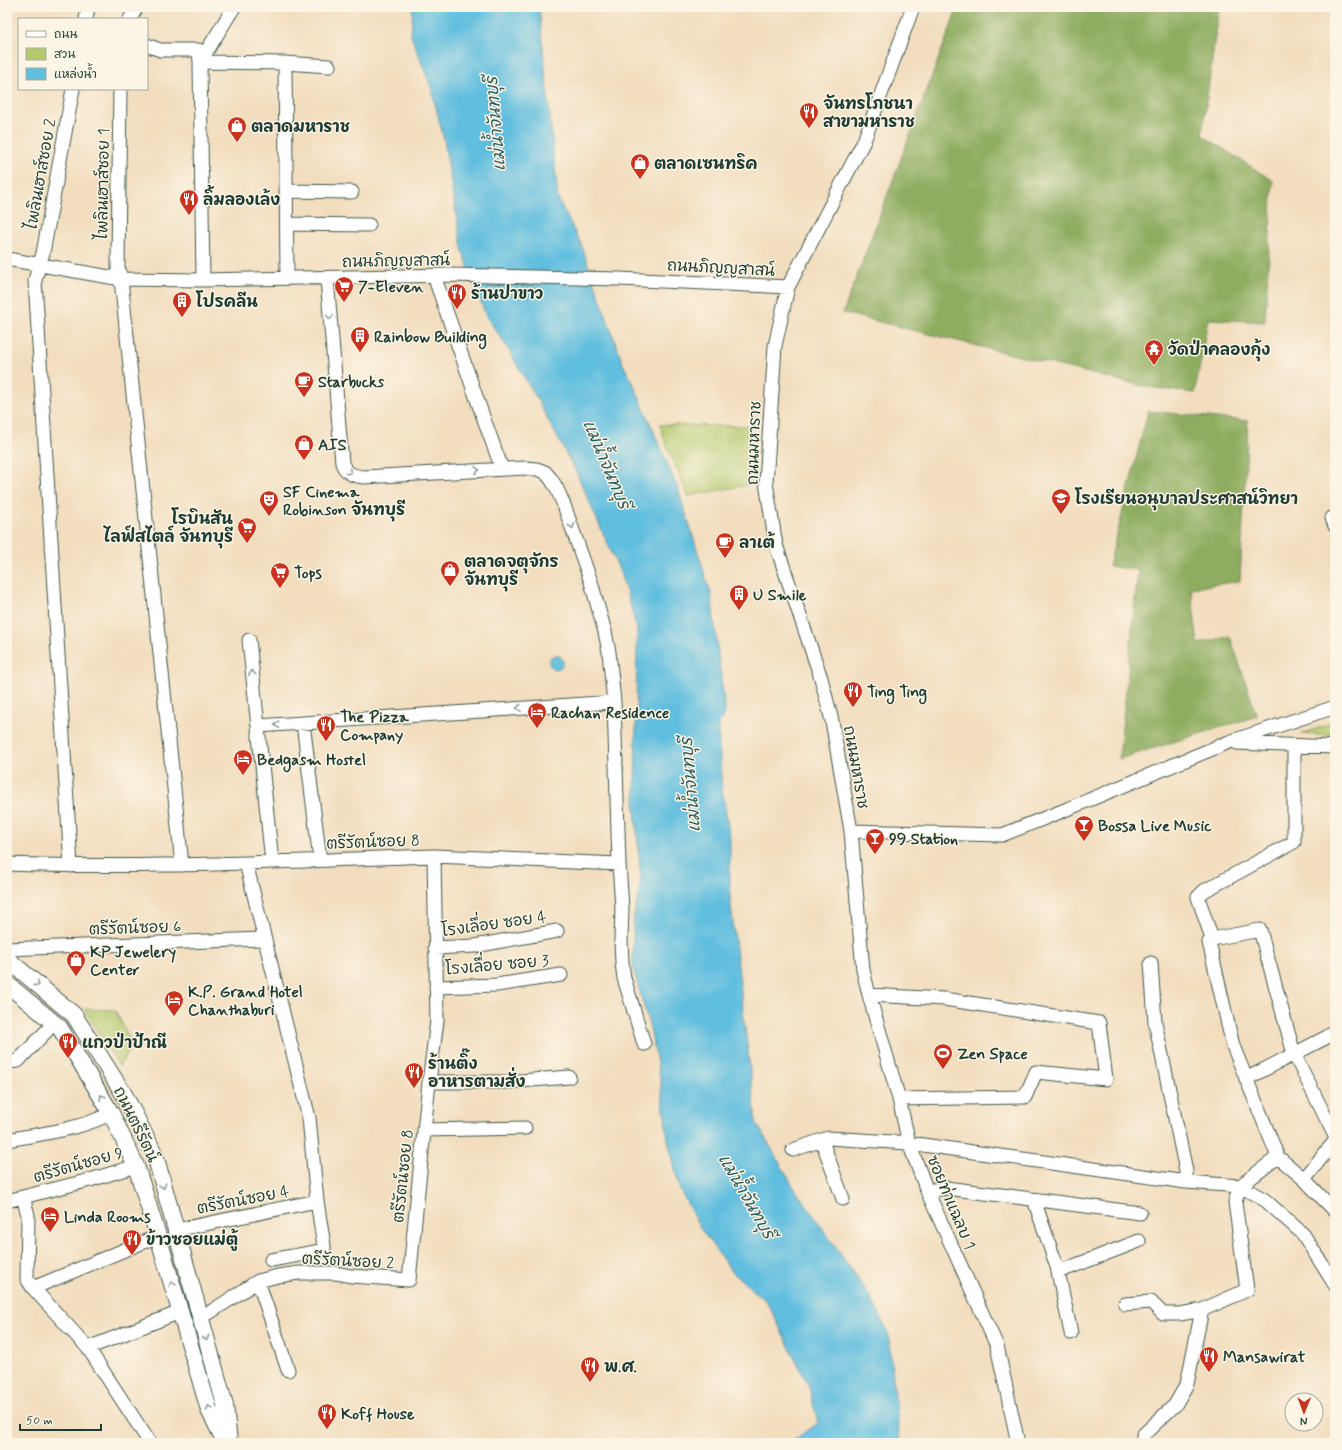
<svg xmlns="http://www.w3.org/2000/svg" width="1342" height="1450" font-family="Mynerve,'Playpen Sans Thai',sans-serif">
<rect width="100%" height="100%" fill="#fcf5e5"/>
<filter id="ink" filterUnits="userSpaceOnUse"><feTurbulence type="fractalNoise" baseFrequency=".025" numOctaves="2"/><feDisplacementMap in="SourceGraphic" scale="8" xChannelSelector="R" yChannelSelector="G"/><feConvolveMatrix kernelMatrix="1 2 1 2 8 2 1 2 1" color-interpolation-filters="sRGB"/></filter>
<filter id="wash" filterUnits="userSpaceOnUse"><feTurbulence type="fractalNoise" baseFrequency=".012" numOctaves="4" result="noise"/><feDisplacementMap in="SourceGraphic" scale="16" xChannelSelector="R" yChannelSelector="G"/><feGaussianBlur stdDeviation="0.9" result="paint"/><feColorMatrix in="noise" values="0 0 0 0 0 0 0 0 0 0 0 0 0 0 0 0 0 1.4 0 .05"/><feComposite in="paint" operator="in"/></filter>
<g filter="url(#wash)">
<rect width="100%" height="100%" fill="#f2ddbe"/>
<!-- green -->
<path fill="#b4c96d" stroke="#6a8350" d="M660,425L749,426L748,455L753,484L688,496L666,444Z
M1335,722V736L1302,734Z
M84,1009L115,1010L133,1046L119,1066Z"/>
<!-- forest -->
<path fill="#8fad60" stroke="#57754a" d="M958,7H1219L1202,135L1273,181L1265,322L1208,319L1195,393L1146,387L843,313Z
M1148,411L1248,421L1240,581L1191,588L1198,644L1230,636L1257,716L1119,759L1138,570L1109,566Z"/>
<!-- water -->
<path fill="#61bedf" stroke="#407e8a" d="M413,7H539L558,199L581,244L623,364L634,385L678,489L711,594L725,711L718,727L722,790L730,838V897L756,1122L793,1186L871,1298L888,1332L900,1443H790L818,1423L808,1384L767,1302L732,1272L700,1228L680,1190L668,1140L660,1078L650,1028L633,967V922L641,880L635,809L637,630L627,594L618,567L577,474L536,397L504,342L486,316L462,249L444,140L431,87L411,36Z
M549 662a7 7 0 1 1 14 0a7 7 0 1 1-14 0Z"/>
</g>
<g filter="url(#ink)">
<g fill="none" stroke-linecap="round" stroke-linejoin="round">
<defs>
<path id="minor" d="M913,7L864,141L788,287L775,346L766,483L776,545L821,678L832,721L851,831L863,970L869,995L899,1099L909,1143L927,1191L997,1346L1018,1443
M86,19L88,7
M130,19L137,7
M147,45L160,50H199L200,62L285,63L287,278
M285,63L329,66
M120,89L118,267L121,279L182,865
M287,191L352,192
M288,224L369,225
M7,259L121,279L203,280L450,275L619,279L788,287
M434,276L480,408L502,469
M327,278L342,463C346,474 354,476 364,477L525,468L537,469L545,472L551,479L556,487L564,505L591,582L605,632L609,652L614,702L619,864L622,908L621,940L622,963L624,978L644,1044
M203,280L200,62L234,7
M1335,518H1332L1335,526
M249,640L272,862
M303,723L320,860
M258,726L614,702
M1237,743L1335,747
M1294,745V842L1204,891L1198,897L1212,939L1209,942L1233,1046L1278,1157L1304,1179L1335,1211
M851,831L1002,835L1060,812L1229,742L1335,707
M434,856L619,864
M246,863L309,1118L317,1201L324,1246V1249L321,1251L271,1260
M7,864C150,869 292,861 434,856L437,1021L429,1082L409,1280L351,1276L336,1273H299L278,1276L258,1281L212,1311L200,1317
M71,866L35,280L43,253L73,89
M1212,939L1260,930L1294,1054L1335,1136
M435,948L475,946L557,931
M7,949L264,939
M1151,963L1155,1022L1186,1171V1182
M436,987L497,985L561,975
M869,995L944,999L1099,1023L1106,1079L1036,1072L1025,1097L899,1099
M7,1062L18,1061L54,1023
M1246,1079L1327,1037L1335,1031
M429,1082H508L569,1077
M424,1130L525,1128
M7,1140C39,1134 83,1129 111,1113
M822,1141L843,1199
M793,1150L828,1138L909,1143L1186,1182L1240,1186L1265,1200L1303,1234L1335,1285
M1304,1179L1335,1141
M927,1191L946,1188L1140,1213
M23,1197L28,1215L27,1279L33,1288L88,1348L150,1443
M1034,1200L1057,1267L1071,1333
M7,1201L90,1180L136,1166
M176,1230L317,1201
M1058,1272L1139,1241
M258,1281L288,1370
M33,1288L158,1236
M1125,1304L1151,1302L1163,1314H1180L1202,1310
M88,1348L180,1312
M1143,1443V1435L1175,1405L1187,1384L1202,1310L1247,1290L1235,1202L1240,1186L1278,1157"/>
<path id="major" d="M7,959L74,1015L125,1096L155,1155L225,1405L229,1443
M7,984L60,1028L111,1113L136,1166L158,1236L209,1410L225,1442"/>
</defs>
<!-- minor casing -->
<use href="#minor" stroke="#3f5549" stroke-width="15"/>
<!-- major casing -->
<use href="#major" stroke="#3f5549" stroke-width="18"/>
<!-- minor -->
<use href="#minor" stroke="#fff" stroke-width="13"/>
<!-- major -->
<use href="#major" stroke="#fff" stroke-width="16"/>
</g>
<!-- one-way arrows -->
<defs><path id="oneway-chevron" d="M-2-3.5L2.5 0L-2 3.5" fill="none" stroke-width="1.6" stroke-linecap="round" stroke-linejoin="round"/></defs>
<g stroke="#8f9e9a">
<use href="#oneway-chevron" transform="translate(330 317) rotate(85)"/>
<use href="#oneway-chevron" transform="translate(477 470) rotate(-4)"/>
<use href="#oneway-chevron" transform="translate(349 472) rotate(39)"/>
<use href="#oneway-chevron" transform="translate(572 526) rotate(71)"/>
<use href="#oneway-chevron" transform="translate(252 673) rotate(-96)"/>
<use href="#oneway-chevron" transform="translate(519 708) rotate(176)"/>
<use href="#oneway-chevron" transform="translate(277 725) rotate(176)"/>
<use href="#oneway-chevron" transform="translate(37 984) rotate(41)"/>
<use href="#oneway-chevron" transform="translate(102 1097) rotate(-122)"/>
<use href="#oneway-chevron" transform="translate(163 1186) rotate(74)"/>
<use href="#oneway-chevron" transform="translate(172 1284) rotate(-106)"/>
<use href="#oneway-chevron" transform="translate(206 1338) rotate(74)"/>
<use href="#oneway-chevron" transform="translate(209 1408) rotate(-110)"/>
</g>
</g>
<!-- icons -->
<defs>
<symbol id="restaurant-pin" viewBox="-11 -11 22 30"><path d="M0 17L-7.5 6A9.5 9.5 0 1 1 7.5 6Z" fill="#c8321e" stroke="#fcf5e5"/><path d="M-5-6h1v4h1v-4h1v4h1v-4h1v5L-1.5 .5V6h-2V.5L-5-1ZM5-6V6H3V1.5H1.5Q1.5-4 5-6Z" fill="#fff"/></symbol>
<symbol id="shop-pin" viewBox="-11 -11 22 30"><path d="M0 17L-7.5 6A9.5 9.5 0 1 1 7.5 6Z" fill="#c8321e" stroke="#fcf5e5"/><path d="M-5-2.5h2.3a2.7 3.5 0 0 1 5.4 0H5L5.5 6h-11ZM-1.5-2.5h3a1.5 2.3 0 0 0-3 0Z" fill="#fff"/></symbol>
<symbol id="supermarket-pin" viewBox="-11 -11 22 30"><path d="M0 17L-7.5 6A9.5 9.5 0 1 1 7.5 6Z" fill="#c8321e" stroke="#fcf5e5"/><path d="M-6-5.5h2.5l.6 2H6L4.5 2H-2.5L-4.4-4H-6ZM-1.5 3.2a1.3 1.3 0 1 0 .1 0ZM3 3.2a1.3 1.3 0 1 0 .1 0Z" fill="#fff"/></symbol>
<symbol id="building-pin" viewBox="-11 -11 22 30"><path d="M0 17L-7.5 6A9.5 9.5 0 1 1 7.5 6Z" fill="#c8321e" stroke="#fcf5e5"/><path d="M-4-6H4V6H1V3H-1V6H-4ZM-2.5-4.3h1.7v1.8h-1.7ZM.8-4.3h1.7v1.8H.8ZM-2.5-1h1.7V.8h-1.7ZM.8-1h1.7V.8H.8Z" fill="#fff"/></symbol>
<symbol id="temple-pin" viewBox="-11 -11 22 30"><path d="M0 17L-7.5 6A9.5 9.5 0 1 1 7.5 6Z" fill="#c8321e" stroke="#fcf5e5"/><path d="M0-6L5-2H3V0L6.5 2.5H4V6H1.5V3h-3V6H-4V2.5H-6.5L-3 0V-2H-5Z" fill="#fff"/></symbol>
<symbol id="cafe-pin" viewBox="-11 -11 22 30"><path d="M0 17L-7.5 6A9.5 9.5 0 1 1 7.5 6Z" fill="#c8321e" stroke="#fcf5e5"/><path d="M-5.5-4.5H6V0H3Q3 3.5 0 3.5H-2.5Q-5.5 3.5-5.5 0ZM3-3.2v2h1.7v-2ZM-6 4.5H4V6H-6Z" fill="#fff"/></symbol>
<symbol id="school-pin" viewBox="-11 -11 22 30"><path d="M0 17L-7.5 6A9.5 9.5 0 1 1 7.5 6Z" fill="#c8321e" stroke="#fcf5e5"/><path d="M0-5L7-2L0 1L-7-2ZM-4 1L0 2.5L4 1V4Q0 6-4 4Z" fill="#fff"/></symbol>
<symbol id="theatre-pin" viewBox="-11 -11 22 30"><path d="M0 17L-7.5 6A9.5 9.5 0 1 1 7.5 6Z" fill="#c8321e" stroke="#fcf5e5"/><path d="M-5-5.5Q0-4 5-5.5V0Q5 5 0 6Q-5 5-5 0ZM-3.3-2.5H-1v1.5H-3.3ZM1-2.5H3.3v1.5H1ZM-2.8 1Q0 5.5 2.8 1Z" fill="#fff"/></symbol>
<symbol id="hotel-pin" viewBox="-11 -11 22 30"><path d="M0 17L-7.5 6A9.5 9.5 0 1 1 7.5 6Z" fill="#c8321e" stroke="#fcf5e5"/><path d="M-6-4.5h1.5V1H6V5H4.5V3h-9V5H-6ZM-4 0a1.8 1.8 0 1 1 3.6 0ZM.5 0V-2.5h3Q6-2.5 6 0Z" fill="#fff"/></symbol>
<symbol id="bar-pin" viewBox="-11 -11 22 30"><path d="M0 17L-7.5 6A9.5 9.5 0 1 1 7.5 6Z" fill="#c8321e" stroke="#fcf5e5"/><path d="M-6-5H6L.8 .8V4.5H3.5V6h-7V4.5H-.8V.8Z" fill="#fff"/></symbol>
<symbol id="stadium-pin" viewBox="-11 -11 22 30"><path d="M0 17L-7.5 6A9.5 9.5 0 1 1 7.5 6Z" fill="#c8321e" stroke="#fcf5e5"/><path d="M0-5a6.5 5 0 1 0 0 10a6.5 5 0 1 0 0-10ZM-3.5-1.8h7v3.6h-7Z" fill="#fff"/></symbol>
</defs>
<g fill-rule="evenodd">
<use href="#restaurant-pin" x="798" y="101" width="22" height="30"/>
<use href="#shop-pin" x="226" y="115" width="22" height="30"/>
<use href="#shop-pin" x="629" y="152" width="22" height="30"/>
<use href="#restaurant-pin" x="178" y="188" width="22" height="30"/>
<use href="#supermarket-pin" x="333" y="275" width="22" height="30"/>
<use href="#restaurant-pin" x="446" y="282" width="22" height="30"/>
<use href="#building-pin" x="171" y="290" width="22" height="30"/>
<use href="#building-pin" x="349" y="325" width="22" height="30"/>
<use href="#temple-pin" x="1143" y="338" width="22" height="30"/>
<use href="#cafe-pin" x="293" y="370" width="22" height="30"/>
<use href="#shop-pin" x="293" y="433" width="22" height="30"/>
<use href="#school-pin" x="1050" y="487" width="22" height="30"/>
<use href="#theatre-pin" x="258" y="489" width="22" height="30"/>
<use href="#supermarket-pin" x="236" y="516" width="22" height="30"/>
<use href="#cafe-pin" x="714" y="531" width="22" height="30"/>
<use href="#shop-pin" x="439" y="559" width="22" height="30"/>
<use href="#supermarket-pin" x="269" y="561" width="22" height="30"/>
<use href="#building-pin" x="728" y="583" width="22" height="30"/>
<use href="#restaurant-pin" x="842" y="680" width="22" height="30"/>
<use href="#hotel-pin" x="526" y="701" width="22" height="30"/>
<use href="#restaurant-pin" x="315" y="714" width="22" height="30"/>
<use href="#hotel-pin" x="232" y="748" width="22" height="30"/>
<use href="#bar-pin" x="1073" y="814" width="22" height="30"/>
<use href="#bar-pin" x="864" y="827" width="22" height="30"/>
<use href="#shop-pin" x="65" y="949" width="22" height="30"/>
<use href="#hotel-pin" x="163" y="989" width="22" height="30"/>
<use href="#restaurant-pin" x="57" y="1031" width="22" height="30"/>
<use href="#stadium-pin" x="932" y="1042" width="22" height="30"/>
<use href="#restaurant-pin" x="403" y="1061" width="22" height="30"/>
<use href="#hotel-pin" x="39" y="1205" width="22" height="30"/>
<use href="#restaurant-pin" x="121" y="1228" width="22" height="30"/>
<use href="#restaurant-pin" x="1198" y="1345" width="22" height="30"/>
<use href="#restaurant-pin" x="579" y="1355" width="22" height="30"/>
<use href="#restaurant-pin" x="316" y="1402" width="22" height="30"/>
</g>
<g text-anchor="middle" stroke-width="3" stroke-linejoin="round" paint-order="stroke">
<!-- poi labels -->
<g font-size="16" font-weight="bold" fill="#1f3d34" stroke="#fcf5e5" text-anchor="start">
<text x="823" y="109">จันทรโภชนา<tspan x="823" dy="18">สาขามหาราช</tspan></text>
<text x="251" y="132">ตลาดมหาราช</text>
<text x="654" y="169">ตลาดเซนทริค</text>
<text x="203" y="205">ลิ้มลองเล้ง</text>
<text x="358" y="292">7-Eleven</text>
<text x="471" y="299">ร้านปาขาว</text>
<text x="196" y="307">โปรคลีน</text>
<text x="374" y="342">Rainbow Building</text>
<text x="1168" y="355">วัดป่าคลองกุ้ง</text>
<text x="318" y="387">Starbucks</text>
<text x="318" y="450">AIS</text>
<text x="283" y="497">SF Cinema<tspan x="283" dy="18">Robinson จันทบุรี</tspan></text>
<text x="1075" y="504">โรงเรียนอนุบาลประศาสน์วิทยา</text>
<text x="233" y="524" text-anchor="end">โรบินสัน<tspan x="233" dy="18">ไลฟ์สไตล์ จันทบุรี</tspan></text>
<text x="739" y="548">ลาเต้</text>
<text x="464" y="567">ตลาดจตุจักร<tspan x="464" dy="18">จันทบุรี</tspan></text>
<text x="294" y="578">Tops</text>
<text x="753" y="600">U Smile</text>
<text x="867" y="697">Ting Ting</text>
<text x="551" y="718">Rachan Residence</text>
<text x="340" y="722">The Pizza<tspan x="340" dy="18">Company</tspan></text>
<text x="257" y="765">Bedgasm Hostel</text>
<text x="1098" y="831">Bossa Live Music</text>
<text x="889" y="844">99 Station</text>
<text x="90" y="957">KP Jewelery<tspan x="90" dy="18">Center</tspan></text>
<text x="188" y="997">K.P. Grand Hotel<tspan x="188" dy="18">Chanthaburi</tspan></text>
<text x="82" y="1048">แกวป่าป้าณี</text>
<text x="957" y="1059">Zen Space</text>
<text x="428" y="1069">ร้านติ๊ง<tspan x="428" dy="18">อาหารตามสั่ง</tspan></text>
<text x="64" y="1222">Linda Rooms</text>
<text x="146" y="1245">ข้าวซอยแม่ตู้</text>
<text x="1223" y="1362">Mansawirat</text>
<text x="604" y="1372">พ.ศ.</text>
<text x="341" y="1419">Koff House</text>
</g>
<!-- street labels -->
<g font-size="16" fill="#1f3d34" stroke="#fcf5e5">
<text transform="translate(40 174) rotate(-80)" y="6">ไพลินเฮาส์ซอย 2</text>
<text transform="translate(102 184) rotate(-89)" y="6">ไพลินเฮาส์ซอย 1</text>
<text transform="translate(396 260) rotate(-1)" y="6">ถนนภิญญสาสน์</text>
<text transform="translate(721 267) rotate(3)" y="6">ถนนภิญญสาสน์</text>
<text transform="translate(753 443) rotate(-88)" y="6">ถนนมหาราช</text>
<text transform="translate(857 767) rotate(80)" y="6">ถนนมหาราช</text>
<text transform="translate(373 841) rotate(-2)" y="6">ตรีรัตน์ซอย 8</text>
<text transform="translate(494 923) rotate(-8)" y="6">โรงเลื่อย ซอย 4</text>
<text transform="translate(135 927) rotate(-2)" y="6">ตรีรัตน์ซอย 6</text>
<text transform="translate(497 964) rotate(-5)" y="6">โรงเลื่อย ซอย 3</text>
<text transform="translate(137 1124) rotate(64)" y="6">ถนนตรีรัตน์</text>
<text transform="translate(78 1164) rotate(-16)" y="6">ตรีรัตน์ซอย 9</text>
<text transform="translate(402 1176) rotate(-84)" y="6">ตรีรัตน์ซอย 8</text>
<text transform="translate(243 1199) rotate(-11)" y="6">ตรีรัตน์ซอย 4</text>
<text transform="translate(952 1202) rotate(67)" y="6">ซอยท่าแฉลบ 1</text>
<text transform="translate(348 1260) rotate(3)" y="6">ตรีรัตน์ซอย 2</text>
</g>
<!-- water labels -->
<g font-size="17" font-style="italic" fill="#305d5f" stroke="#fcf5e5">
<text transform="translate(495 124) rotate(-95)" y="6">แม่น้ำจันทบุรี</text>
<text transform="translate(607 464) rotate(67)" y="6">แม่น้ำจันทบุรี</text>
<text transform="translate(690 785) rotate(-95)" y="6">แม่น้ำจันทบุรี</text>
<text transform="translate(747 1196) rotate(60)" y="6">แม่น้ำจันทบุรี</text>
</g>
</g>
<!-- margin -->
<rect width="1342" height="1450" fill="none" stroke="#fcf5e5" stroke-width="24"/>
<!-- legend -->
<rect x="18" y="18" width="130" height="72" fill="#fcf5e5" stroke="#a4ab9e"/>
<rect x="26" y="31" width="20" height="6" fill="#ffffff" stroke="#a4ab9e"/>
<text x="54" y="38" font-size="12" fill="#1f3d34">ถนน</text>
<rect x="26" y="48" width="20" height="12" fill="#b4c96d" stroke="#a4ab9e"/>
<text x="54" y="58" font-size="12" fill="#1f3d34">สวน</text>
<rect x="26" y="68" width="20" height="12" fill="#61bedf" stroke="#a4ab9e"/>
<text x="54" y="78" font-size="12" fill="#1f3d34">แหล่งน้ำ</text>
<!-- north arrow -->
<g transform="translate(1304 1412) rotate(181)"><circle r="19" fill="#fcf5e5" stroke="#a4ab9e"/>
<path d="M0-3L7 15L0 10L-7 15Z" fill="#c8321e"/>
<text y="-6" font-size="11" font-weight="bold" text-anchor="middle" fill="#1f3d34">N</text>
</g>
<!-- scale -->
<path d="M20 1424v6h81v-6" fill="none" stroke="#1f3d34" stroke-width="2"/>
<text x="26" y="1424" font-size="12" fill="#1f3d34" stroke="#fcf5e5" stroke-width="3" paint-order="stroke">50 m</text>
</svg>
